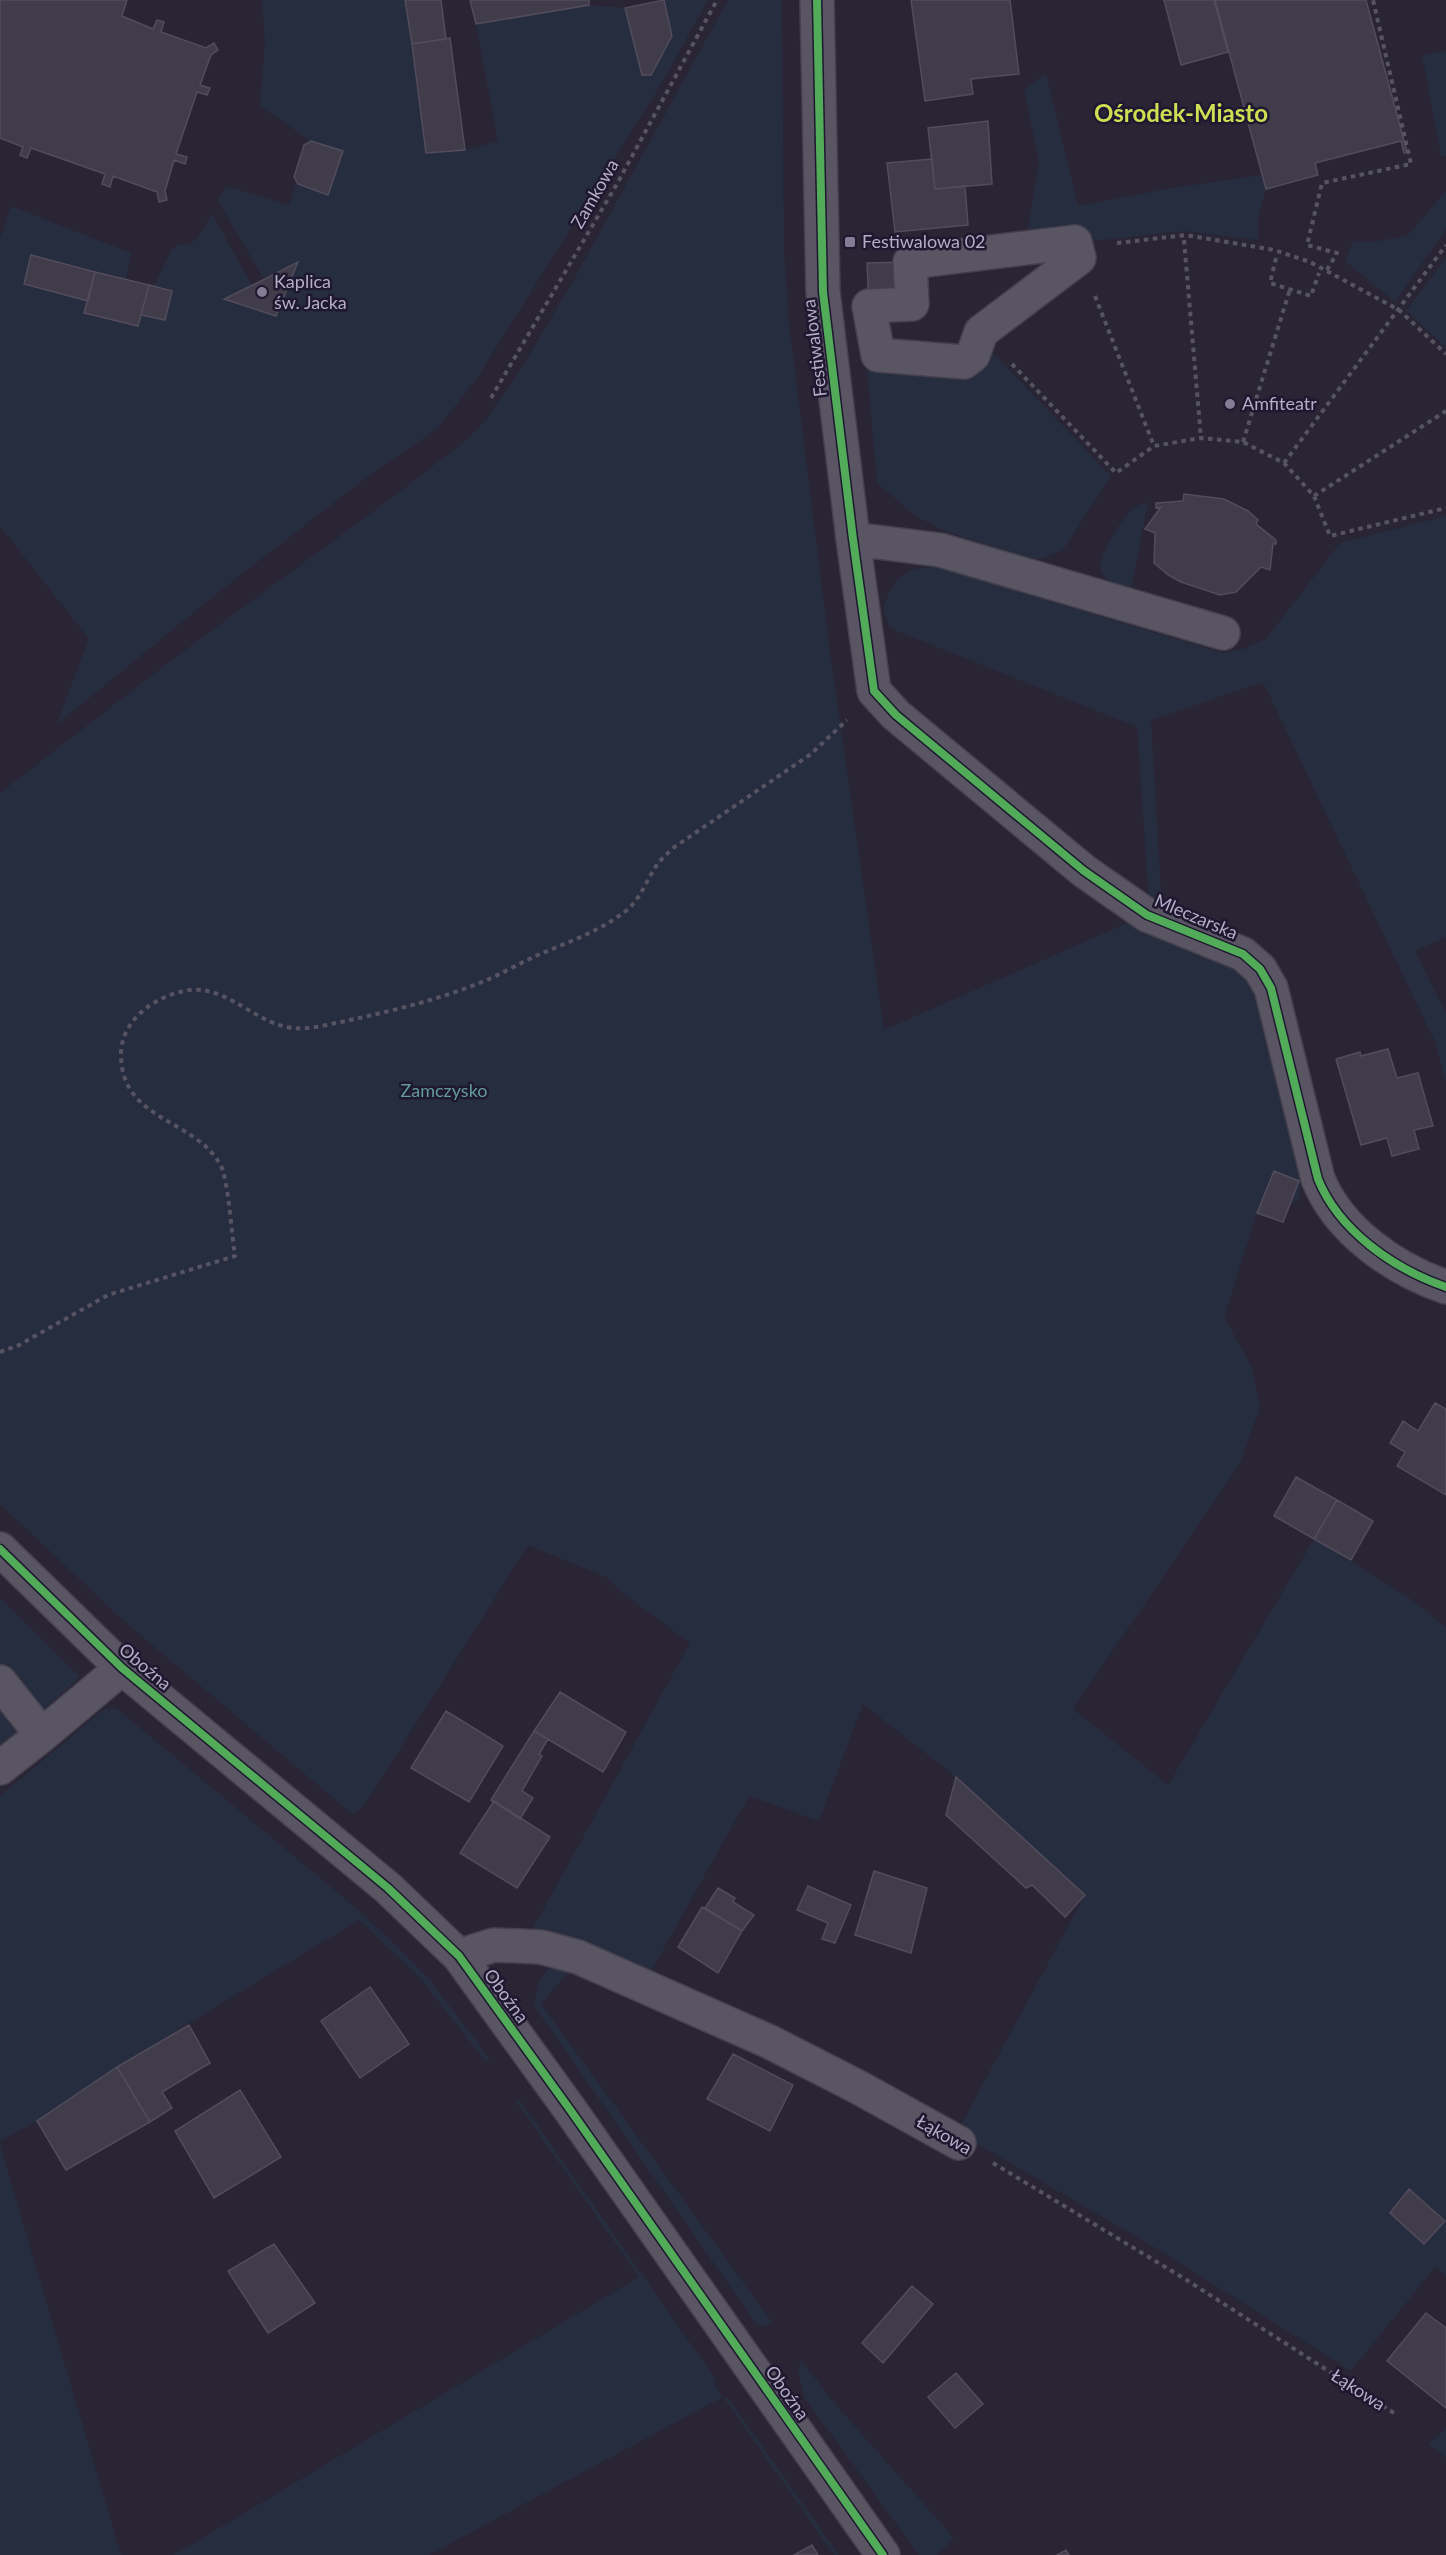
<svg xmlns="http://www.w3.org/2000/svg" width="1446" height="2555" font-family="Lato,sans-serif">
<rect width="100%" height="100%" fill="#2a2535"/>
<!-- green -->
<path fill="#262d3f" d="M262,0H405L427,153L465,150L498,141L476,24L589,5L625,8L642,75H650L672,36L664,0H708L660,86L477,378L438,428L362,481L220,591L56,725L89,639L0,526V238L11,206L131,253L126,280L154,286L172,249L178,245L189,244L197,239L212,214L252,285L264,279L218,201L226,186L289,205L296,183L328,195L343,151L311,141L260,106L265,44Z
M728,0H782L784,250L789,323L829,645L884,1030L1134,920L1237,968L1254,986L1304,1154L1299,1200L1290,1205L1283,1222L1257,1213L1224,1317L1252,1367L1260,1408L1239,1465L1073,1709L1168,1785L1314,1539L1408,1597L1446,1627V2276L1435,2267L1351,2371L1159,2250L957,2132L1085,1895L956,1777L863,1704L819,1821L749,1796L649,1975L531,1932L690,1643L621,1592L606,1577L528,1545L364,1806L352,1814L125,1622L0,1504V793L173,659L398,493L465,441L484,422L521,369L573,281Z
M1446,51V156H1441L1422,55Z
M1046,73L1078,206L1172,188L1262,175L1266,189L1258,217V240L1185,231L1025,248L1039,161L1024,90Z
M1446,191V229L1395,302L1345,261L1353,241L1371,242L1407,236Z
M1446,258V347L1406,311Z
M990,350L1111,476L1063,550L1041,559L1031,558L947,532L917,517L877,483L866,354Z
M1148,502L1132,585L1129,587C1119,584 1105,582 1101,571C1097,557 1121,520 1131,510C1137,506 1141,504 1148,502Z
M1446,516V937L1415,951L1446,1014V1081L1435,1042L1263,682L1151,720L1162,909L1149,902L1137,727L890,628L883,610C891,581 903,566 936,567L1223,653L1243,649L1266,639L1340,543Z
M0,1598L80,1677L0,1750Z
M116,1708L361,1912L429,1979L490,2059L486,2062L420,1978L359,1920L117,2067L37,2121L0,2141V1796L103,1710Z
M558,1962L576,1963L541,2004L772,2322L764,2326L757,2325L535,2007C535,1987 541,1971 558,1962Z
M519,2099L716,2380L714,2383L723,2397L729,2399L839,2555H834L723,2397L429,2555H174L639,2277L515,2100Z
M0,2145L121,2555H0Z
M801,2360L836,2405L954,2538L937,2555H919L804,2397L798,2371Z
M1446,2428V2458L1429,2444Z"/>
<!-- building -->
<path fill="#403c4a" stroke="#524c5d" stroke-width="1.5" d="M0,0H127L122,16L153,29L157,20L164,22L161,32L206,48L214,43L218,50L211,55L200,85L210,88L207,95L197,92L176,154L187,157L185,164L174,160L165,191L167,200L159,202L157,192L113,176L110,187L102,184L105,174L31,148L27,158L20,155L23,147L0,138Z
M405,0H441L446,39L412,44Z
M470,0H589V5L476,24Z
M664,0L672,36L651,75H642L625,8Z
M911,0H1010L1019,74L971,79L973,94L925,101Z
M1164,0H1214L1228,52L1181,65Z
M1215,0H1366L1407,152L1404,153L1401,141L1315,163L1318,175L1266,189Z
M450,38L465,150L426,153L412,44Z
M988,121L992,184L935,189L928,128Z
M311,141L343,151L328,195L298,184L294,177L304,145Z
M932,159L935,189L965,186L968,225L895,232L887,163Z
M31,255L95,272L88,301L24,284Z
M298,262L276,316L224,299L265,279Z
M910,262L912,304L869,306L867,263Z
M95,272L149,285L138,326L84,313Z
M149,285L172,291L165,320L141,315Z
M1184,494L1224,499L1248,511L1258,520L1256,524L1276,540V544H1273L1270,570L1261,567L1236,592L1220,595L1181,582L1168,575L1154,563L1155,533L1145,529L1161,507L1156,508V503L1183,501Z
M1184,494L1224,499L1248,511L1258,520L1256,524L1276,540V544H1273L1270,570L1261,567L1236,592L1220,595L1181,582L1168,575L1154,563L1155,533L1145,529L1161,507L1156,508V503L1183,501Z
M1388,1049L1397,1078L1418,1073L1433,1126L1414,1130L1419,1149L1392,1156L1387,1138L1361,1145L1336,1059L1360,1052L1361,1056Z
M1274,1171L1299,1181L1283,1222L1257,1213Z
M1435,1403L1446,1409V1495L1397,1466L1405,1452L1390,1443L1403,1421L1418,1431Z
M1296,1477L1337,1500L1314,1539L1274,1516Z
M1337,1500L1373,1521L1351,1560L1314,1539Z
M560,1692L626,1732L603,1772L534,1731Z
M446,1711L503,1746L469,1802L411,1768Z
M534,1731L548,1739L539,1754L542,1756L522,1791L533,1798L520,1819L491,1800Z
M956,1777L1085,1895L1065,1917L1032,1885L1026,1888L946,1815Z
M494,1801L550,1837L517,1888L460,1853Z
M874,1871L927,1888L911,1953L855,1935Z
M808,1886L851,1905L835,1943L822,1939L828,1923L797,1910Z
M718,1888L735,1898L733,1902L754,1915L742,1931L705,1908Z
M702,1907L742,1931L718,1973L678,1947Z
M370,1987L409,2044L360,2078L321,2021Z
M189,2025L210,2063L162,2092L172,2108L150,2122L117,2067Z
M733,2054L793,2085L770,2131L707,2099Z
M117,2067L150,2122L66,2170L37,2121Z
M240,2090L281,2157L214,2198L175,2131Z
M1409,2189L1445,2221L1424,2244L1390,2213Z
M274,2244L315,2303L268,2333L228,2271Z
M912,2286L933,2304L883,2363L862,2343Z
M1426,2313L1446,2328V2408L1387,2361Z
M956,2373L983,2404L955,2428L928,2397Z
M812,2545L818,2555H794Z
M1066,2550L1069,2555H1057Z"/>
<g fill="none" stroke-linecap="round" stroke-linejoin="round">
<defs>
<path id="minor" d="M817,0L823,292L853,539L874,691L896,715L1084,871L1147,915L1243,954L1260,969L1271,988L1318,1179C1339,1231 1394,1269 1446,1287
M1075,242L1079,258L981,332L973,355L964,362L878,355L869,306L912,304L910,262Z
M853,539L940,550L1223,633
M0,1549L122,1668L388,1888L459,1956L571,2111L883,2555
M0,1682L42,1735L122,1668
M0,1768L42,1735
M459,1956L494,1945L541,1947L578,1957L770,2042L858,2087L959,2143"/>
</defs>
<!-- minor casing -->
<use href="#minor" stroke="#44404d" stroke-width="36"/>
<!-- path -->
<path stroke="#575462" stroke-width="4" stroke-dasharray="4.5 4.5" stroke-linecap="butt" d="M1184,240L1201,438
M1117,243L1186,235L1274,250L1310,262L1399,310L1446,354
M1276,258L1270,283L1311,296L1319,273
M1327,270L1337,253L1307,245L1322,183L1411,164L1373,0
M1095,296L1154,446
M1012,364L1116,473L1154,446L1201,438L1243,442L1284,463L1314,496L1330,536L1446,508
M491,398L618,182L717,0
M1243,442L1290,289
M1284,463L1446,245
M1314,496L1446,411
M0,1352L19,1345L108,1295L235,1256C232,1237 228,1179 221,1166C196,1118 120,1122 121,1053C122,1020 154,997 184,991C225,982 254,1024 293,1028C310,1030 329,1024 346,1021C391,1011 434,1001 477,984C498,976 518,964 538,955C568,942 601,931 627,910C641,898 647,879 657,865C661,859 667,854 673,848L811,754L847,720
M993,2163L1185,2279L1394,2413"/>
<!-- minor -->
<use href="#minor" stroke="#595563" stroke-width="33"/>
<defs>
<path id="cycleway" d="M817,0L823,292L853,539L874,691L896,715L1084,871L1147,915L1243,954L1260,969L1271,988L1318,1179C1339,1231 1394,1269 1446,1287
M0,1549L122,1668L388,1888L459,1956L571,2111L883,2555"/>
</defs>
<!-- cycleway casing -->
<use href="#cycleway" stroke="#1e1830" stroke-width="11"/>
<!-- cycleway -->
<use href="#cycleway" stroke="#51ab58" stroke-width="8"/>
</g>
<!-- markers -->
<g fill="#847d95" stroke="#1e1830" stroke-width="2">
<rect x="844" y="236" width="12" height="12" rx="3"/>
<circle cx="262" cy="292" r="6"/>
<circle cx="1230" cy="404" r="6"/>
</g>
<g text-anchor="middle" stroke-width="5" stroke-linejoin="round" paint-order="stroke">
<!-- street labels -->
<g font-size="18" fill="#b5adc8" stroke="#1e1830">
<text transform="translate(595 194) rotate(-60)" y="6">Zamkowa</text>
<text transform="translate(815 348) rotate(-97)" y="6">Festiwalowa</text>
<text transform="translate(1196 917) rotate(23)" y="6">Mleczarska</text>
<text transform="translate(145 1667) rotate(40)" y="6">Oboźna</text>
<text transform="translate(506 1996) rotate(54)" y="6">Oboźna</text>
<text transform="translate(944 2135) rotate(30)" y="6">Łąkowa</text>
<text transform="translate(1358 2390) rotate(33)" y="6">Łąkowa</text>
<text transform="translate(787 2393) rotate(55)" y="6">Oboźna</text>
</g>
<!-- poi labels -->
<g font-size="18" fill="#b5adc8" stroke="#1e1830" text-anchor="start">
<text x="862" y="248">Festiwalowa 02</text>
<text x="274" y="288">Kaplica<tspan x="274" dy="21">św. Jacka</tspan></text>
<text x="1242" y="410">Amfiteatr</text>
</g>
<!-- park labels -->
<g font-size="18" fill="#639b95" stroke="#1e1830">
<text x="444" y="1097">Zamczysko</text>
</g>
<!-- district labels -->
<g font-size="24" font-weight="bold" fill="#cfde52" stroke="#1e1830">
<text x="1181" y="122">Ośrodek-Miasto</text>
</g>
</g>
</svg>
